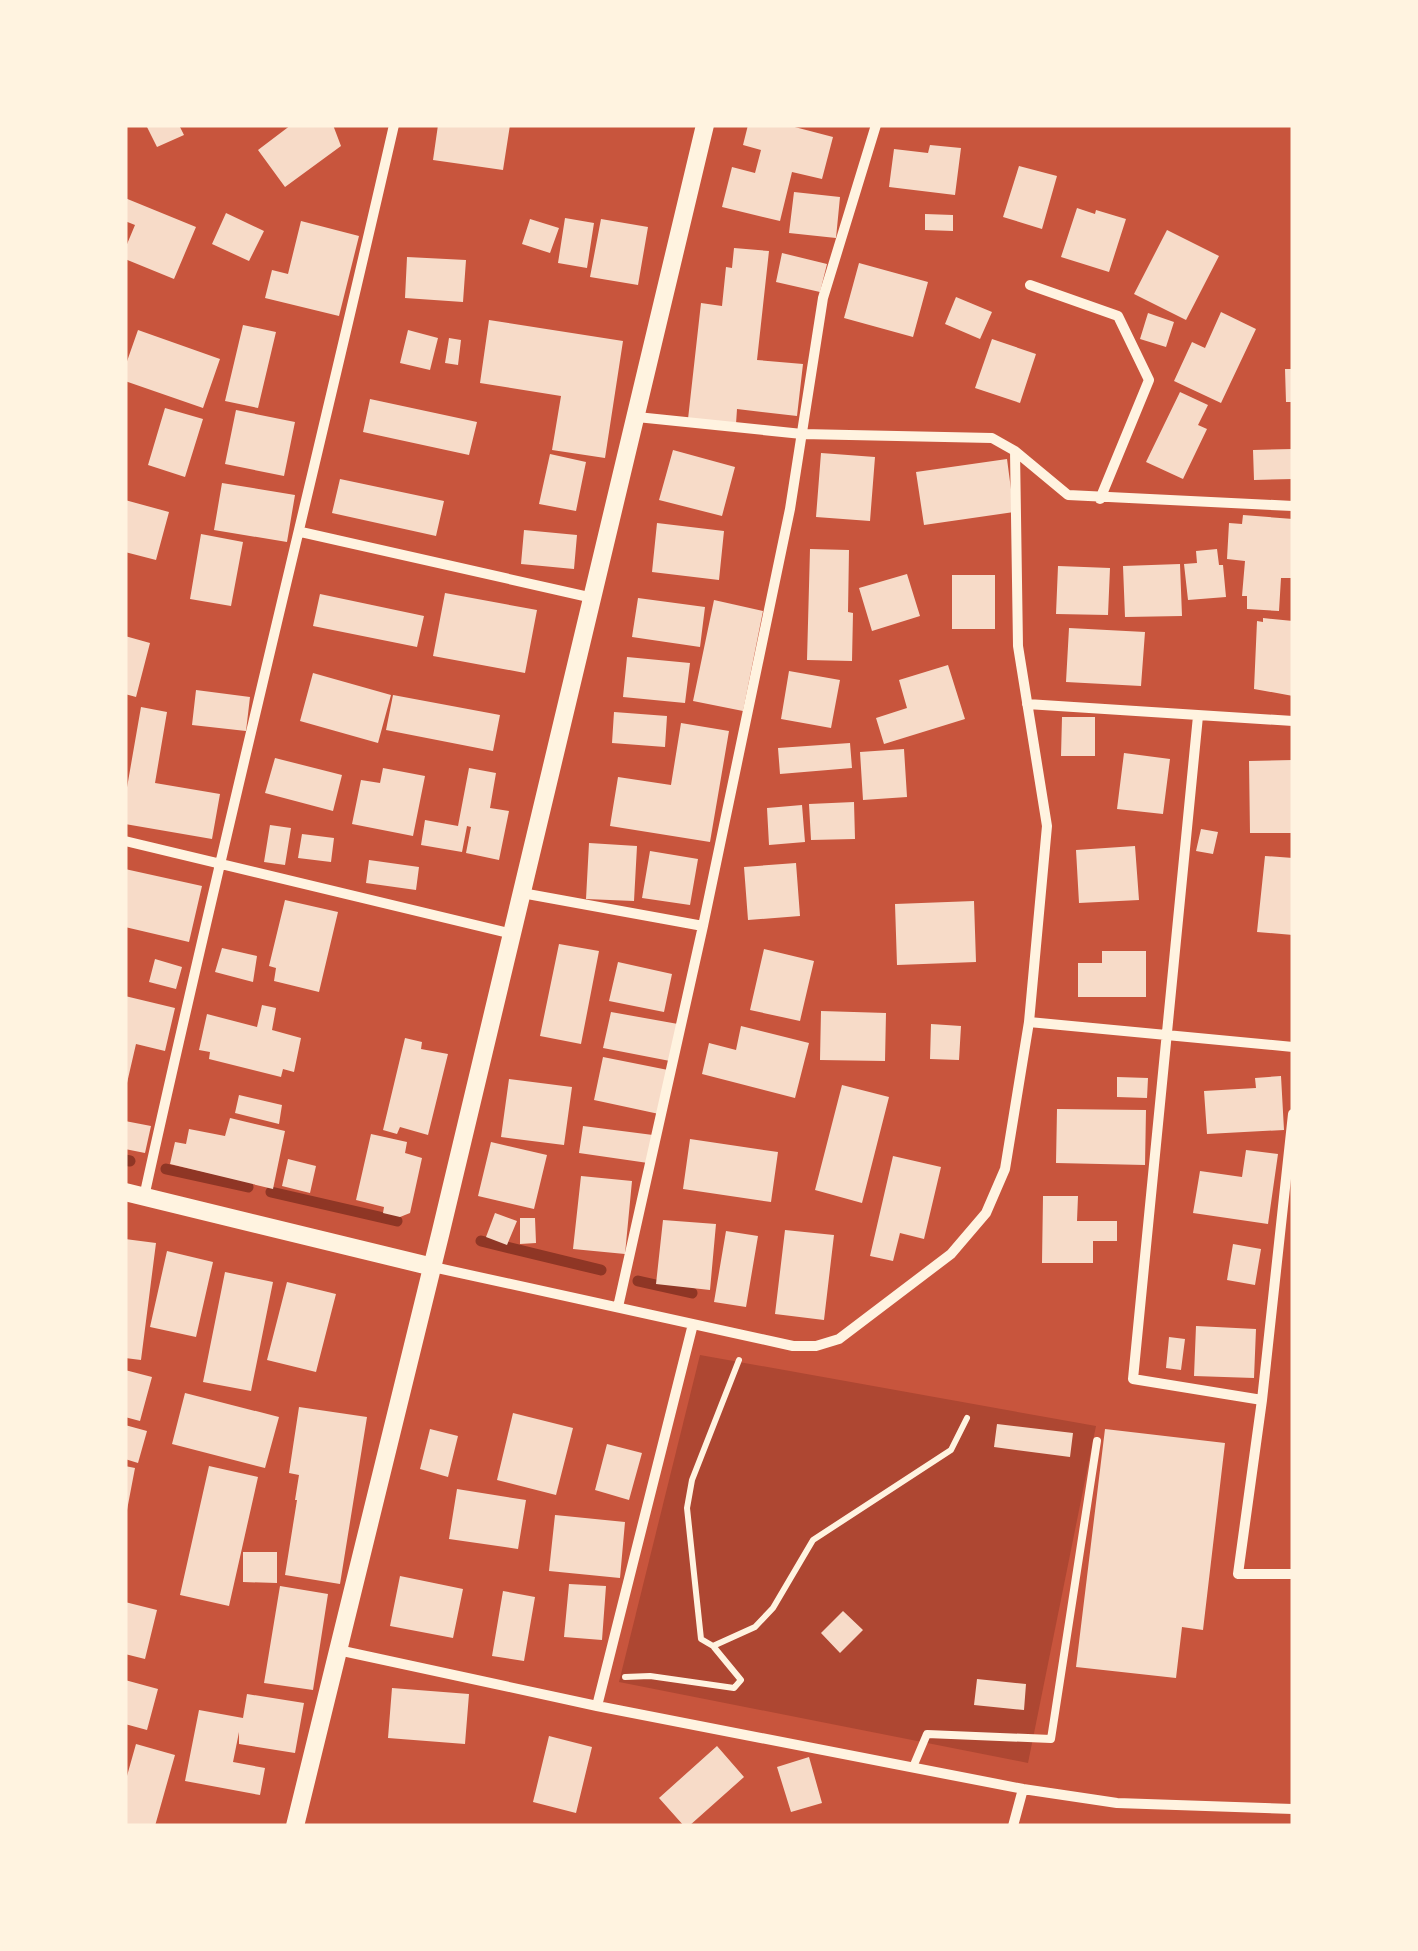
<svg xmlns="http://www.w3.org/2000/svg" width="1418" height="1951" font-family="Commissioner,sans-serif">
<rect width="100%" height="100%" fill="#c8553d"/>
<!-- green -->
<path fill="#ae4732" d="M700,1355L1096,1426L1028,1763L619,1682Z"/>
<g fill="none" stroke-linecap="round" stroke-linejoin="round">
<!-- stream -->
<path stroke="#8f3625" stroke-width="11" d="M125,1160L130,1161
M166,1169L248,1187
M271,1192L397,1221
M481,1241L601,1270
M638,1281L692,1293"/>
</g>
<!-- building -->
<path fill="#f7dbc8" d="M146,125H179L184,135L157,147Z
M291,125H333L341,146L285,187L258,150Z
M438,125H510L503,170L433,160Z
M748,125H787L833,137L822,179L792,172L780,221L722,207L732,167L755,173L761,150L743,145Z
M930,145L961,148L955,195L889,187L894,149L928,153Z
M1019,166L1057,176L1042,229L1003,217Z
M794,192L840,197L836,238L789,233Z
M125,198L196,227L174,279L125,259V249L135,225L125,221Z
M1077,208L1095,214L1096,210L1126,219L1109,272L1061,257Z
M226,213L264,231L249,261L212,244Z
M925,214L953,215V231L925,230Z
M565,218L594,223L587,268L558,263Z
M530,219L559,228L550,253L522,244Z
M601,219L648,227L638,285L590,277Z
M301,221L359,236L339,316L265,298L272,270L288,274Z
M1167,230L1219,256L1186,320L1134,294Z
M734,248L769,251L757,360L803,364L797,416L737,409L736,424L688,419L701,303L722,306L726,267L732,268Z
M782,253L827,264L820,292L776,282Z
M407,257L466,260L463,302L405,298Z
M859,263L928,282L913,337L844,318Z
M956,297L992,312L980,339L945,324Z
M1221,312L1256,329L1221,403L1174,381L1192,342L1205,348Z
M1148,313L1174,322L1166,347L1140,339Z
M489,320L623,341L605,458L552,450L561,396L480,383Z
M243,325L276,332L258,408L225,401Z
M138,330L220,359L203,408L125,381V367Z
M408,330L438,338L430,370L400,363Z
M449,338L461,340L458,365L445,363Z
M992,339L1036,354L1020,403L975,388Z
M1285,369H1293V402H1286Z
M1180,392L1208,405L1198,425L1207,429L1183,479L1146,462Z
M370,399L477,422L469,455L363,432Z
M165,408L203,419L185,477L148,465Z
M236,410L295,422L284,476L225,464Z
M1293,449V479L1254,480L1253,450Z
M673,450L735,467L722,516L659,500Z
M821,453L875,457L870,521L816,517Z
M550,454L586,462L576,511L539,504Z
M1007,459L1014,512L924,525L916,472Z
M340,479L444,501L436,536L332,513Z
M222,483L295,495L287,542L214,530Z
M125,500L169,512L156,560L125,552Z
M1243,515L1293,519L1291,578H1281L1279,611L1247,609V596H1242L1245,561L1227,559L1229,523L1242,524Z
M657,523L724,531L719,580L652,572Z
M524,530L577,535L574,569L521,564Z
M201,534L243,542L231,606L190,599Z
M810,549L849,550L848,612L853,613L852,661L807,660Z
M1217,549L1219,565H1223L1226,597L1188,600L1184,564L1197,563L1196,551Z
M1180,564L1182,616L1125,617L1123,566Z
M1058,566L1110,568L1108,615L1056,614Z
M907,574L920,616L872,631L859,588Z
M952,575H995V629H952Z
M445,593L537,610L525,673L433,656Z
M320,594L424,616L417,647L313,626Z
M638,598L705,607L700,647L632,637Z
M714,600L763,611L743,711L693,701Z
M1263,618L1293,621V696L1254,689L1257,621L1263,622Z
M1069,628L1145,632L1141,686L1066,682Z
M125,636L150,643L136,697L125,694Z
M627,657L690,663L685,703L623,697Z
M948,665L965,719L884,744L876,718L907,708L899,680Z
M789,671L840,680L831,728L781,719Z
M313,673L391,695L378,743L300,721Z
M196,690L250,697L246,731L192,725Z
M393,695L500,715L493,751L386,730Z
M141,707L167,712L155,783L220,794L212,839L125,824V799Z
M614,712L667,716L665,747L612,743Z
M1062,717H1095V756H1061Z
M681,723L729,731L710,842L610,826L618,777L671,785Z
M850,743L852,768L780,774L778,748Z
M904,749L907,797L863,800L860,752Z
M1124,753L1170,759L1163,814L1117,809Z
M275,758L342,775L333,811L265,793Z
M1293,760V833H1250L1249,761Z
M383,768L425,776L413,836L352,824L361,780L380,783Z
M469,768L496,773L490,808L509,811L499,860L466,853L471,827L467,826L462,852L421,845L425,820L458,826Z
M854,802L855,839L811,840L809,804Z
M802,805L805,842L769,845L767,808Z
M270,825L291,828L285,865L264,862Z
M1201,829L1218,832L1213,854L1196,851Z
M302,834L334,838L331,862L298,858Z
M589,843L637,846L634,901L586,899Z
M1135,846L1139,900L1079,903L1076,850Z
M650,851L698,859L690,905L642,898Z
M1265,856L1293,858V935L1257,932Z
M369,860L419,867L416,890L366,883Z
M796,863L800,916L748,920L744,867Z
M125,869L202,886L189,942L125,927Z
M285,900L338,912L319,992L274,981L276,968L269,966Z
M974,901L976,962L897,965L895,904Z
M559,944L599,951L581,1044L540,1036Z
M222,948L257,956L253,982L215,972Z
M764,949L814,961L800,1021L750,1010Z
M1102,951H1146V997H1078V963H1102Z
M155,959L182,967L176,989L149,982Z
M618,962L672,974L664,1012L609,1001Z
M125,996L175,1008L165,1051L136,1044L127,1083Z
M262,1005L276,1008L272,1030L301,1038L294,1072L283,1069L281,1077L209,1059L210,1052L199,1050L207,1014L257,1027Z
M821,1011L886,1013L885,1061L820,1060Z
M611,1012L678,1024L670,1061L603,1048Z
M931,1024L961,1026L959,1060L930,1059Z
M741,1026L809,1043L795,1098L702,1074L709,1043L736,1050Z
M405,1038L422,1042L421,1049L448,1054L428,1135L400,1127L397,1134L383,1130Z
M603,1057L668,1070L659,1114L594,1100Z
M1281,1076L1284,1130L1207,1134L1204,1091L1256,1088L1255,1078Z
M1117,1077L1148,1078L1147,1098L1117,1097Z
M509,1079L572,1087L564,1145L501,1137Z
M842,1085L889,1097L862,1203L815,1190Z
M239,1095L282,1105L279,1124L235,1113Z
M1057,1109L1146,1110L1145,1165L1056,1163Z
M230,1118L285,1131L273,1189L170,1164L175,1142L186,1144L189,1129L225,1136Z
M125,1121L151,1126L145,1153L125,1149Z
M583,1126L653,1135L648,1163L579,1153Z
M371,1134L407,1142L405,1153L422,1158L410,1213L400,1217L383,1213L384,1207L356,1200Z
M690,1139L778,1152L771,1202L683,1189Z
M491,1142L547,1155L534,1209L478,1196Z
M1246,1150L1278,1154L1268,1224L1193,1213L1200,1171L1242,1177Z
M893,1156L941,1167L924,1239L900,1233L893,1261L870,1256Z
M288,1159L316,1166L310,1193L282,1186Z
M581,1176L632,1181L625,1254L573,1249Z
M1043,1196H1078L1077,1221H1117V1241H1093V1263H1042Z
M495,1213L517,1221L507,1245L486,1237Z
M520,1218H535L536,1243L520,1244Z
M663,1220L716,1224L710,1290L656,1284Z
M785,1230L834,1235L824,1320L775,1314Z
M726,1231L758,1236L746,1307L714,1302Z
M125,1239L156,1243L141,1360L125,1358Z
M1233,1244L1261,1249L1255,1285L1227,1280Z
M167,1251L213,1262L196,1337L150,1327Z
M225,1272L273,1282L251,1391L203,1382Z
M287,1282L336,1294L316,1372L267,1360Z
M1196,1326L1256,1329L1254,1378L1194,1376Z
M1169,1337L1185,1339L1181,1370L1166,1368Z
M125,1370L152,1377L140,1421L125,1417Z
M185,1393L279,1417L265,1468L172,1444Z
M299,1407L367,1417L340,1584L285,1575L297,1500H295L299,1475L289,1473Z
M513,1413L573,1428L556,1495L497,1480Z
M997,1424L1073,1433L1070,1457L994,1447Z
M125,1425L147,1431L138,1463L125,1459Z
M430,1429L458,1436L448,1477L420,1469Z
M1105,1429L1225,1443L1203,1630L1182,1627L1176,1678L1076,1667Z
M607,1444L642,1453L629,1500L595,1490Z
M125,1466L135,1468L127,1510H125Z
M209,1466L258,1477L229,1606L180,1595Z
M457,1489L526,1500L518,1549L449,1539Z
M555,1515L625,1522L620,1578L549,1571Z
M243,1552H277V1583L243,1582Z
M400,1576L463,1589L453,1638L390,1626Z
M569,1584L606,1586L602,1640L564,1637Z
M280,1586L328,1594L313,1690L264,1683Z
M503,1591L535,1597L524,1661L492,1656Z
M125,1602L157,1610L145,1659L125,1654Z
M843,1611L863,1630L840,1653L821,1633Z
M977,1679L1026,1684L1024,1710L974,1705Z
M125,1680L158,1689L147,1730L125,1724Z
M392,1688L469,1694L465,1744L388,1738Z
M247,1694L304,1703L295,1753L239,1744V1732L233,1762L265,1768L260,1795L185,1781L199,1710L243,1718Z
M549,1736L592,1747L576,1813L533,1802Z
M136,1744L175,1755L155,1826H125V1783Z
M717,1746L744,1777L689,1826H684L659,1798Z
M809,1757L822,1803L791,1812L777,1767Z"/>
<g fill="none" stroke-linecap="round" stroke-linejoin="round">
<!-- path -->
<path stroke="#fff3e0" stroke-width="6" d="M713,1646L755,1627L773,1608L813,1540L951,1450L967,1418
M625,1677L650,1676L734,1688L741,1680L713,1646L701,1639L687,1508L692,1480L739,1360"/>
<!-- service -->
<path stroke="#fff3e0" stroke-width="8" d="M913,1767L927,1734L1051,1739L1097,1441"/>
<!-- minor -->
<path stroke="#fff3e0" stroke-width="10" d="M1030,285L1118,316L1149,380L1100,499
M637,417L802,434L992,438L1015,451
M301,532L593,598
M1027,704L1293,721
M1198,716L1133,1379L1262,1400
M125,841L513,934
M522,893L703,926
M1029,1022L1293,1047
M1293,1114L1262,1400L1238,1574H1293
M144,1197C223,838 312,483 394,125
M433,1267L793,1346H816L839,1339L951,1254L986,1213L1005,1169L1029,1022L1047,826L1018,646L1015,451L1068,495L1293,506
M618,1307L703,926L790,509L823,298L876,125
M338,1650L597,1706L1023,1789L1117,1803L1293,1809
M597,1706L693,1324
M1013,1826L1023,1789"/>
<!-- tertiary -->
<path stroke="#fff3e0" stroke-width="18" d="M125,1192L433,1267
M295,1826L441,1231L705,125"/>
</g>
<!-- border -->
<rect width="1418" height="1951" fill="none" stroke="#fff3e0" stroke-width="255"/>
</svg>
